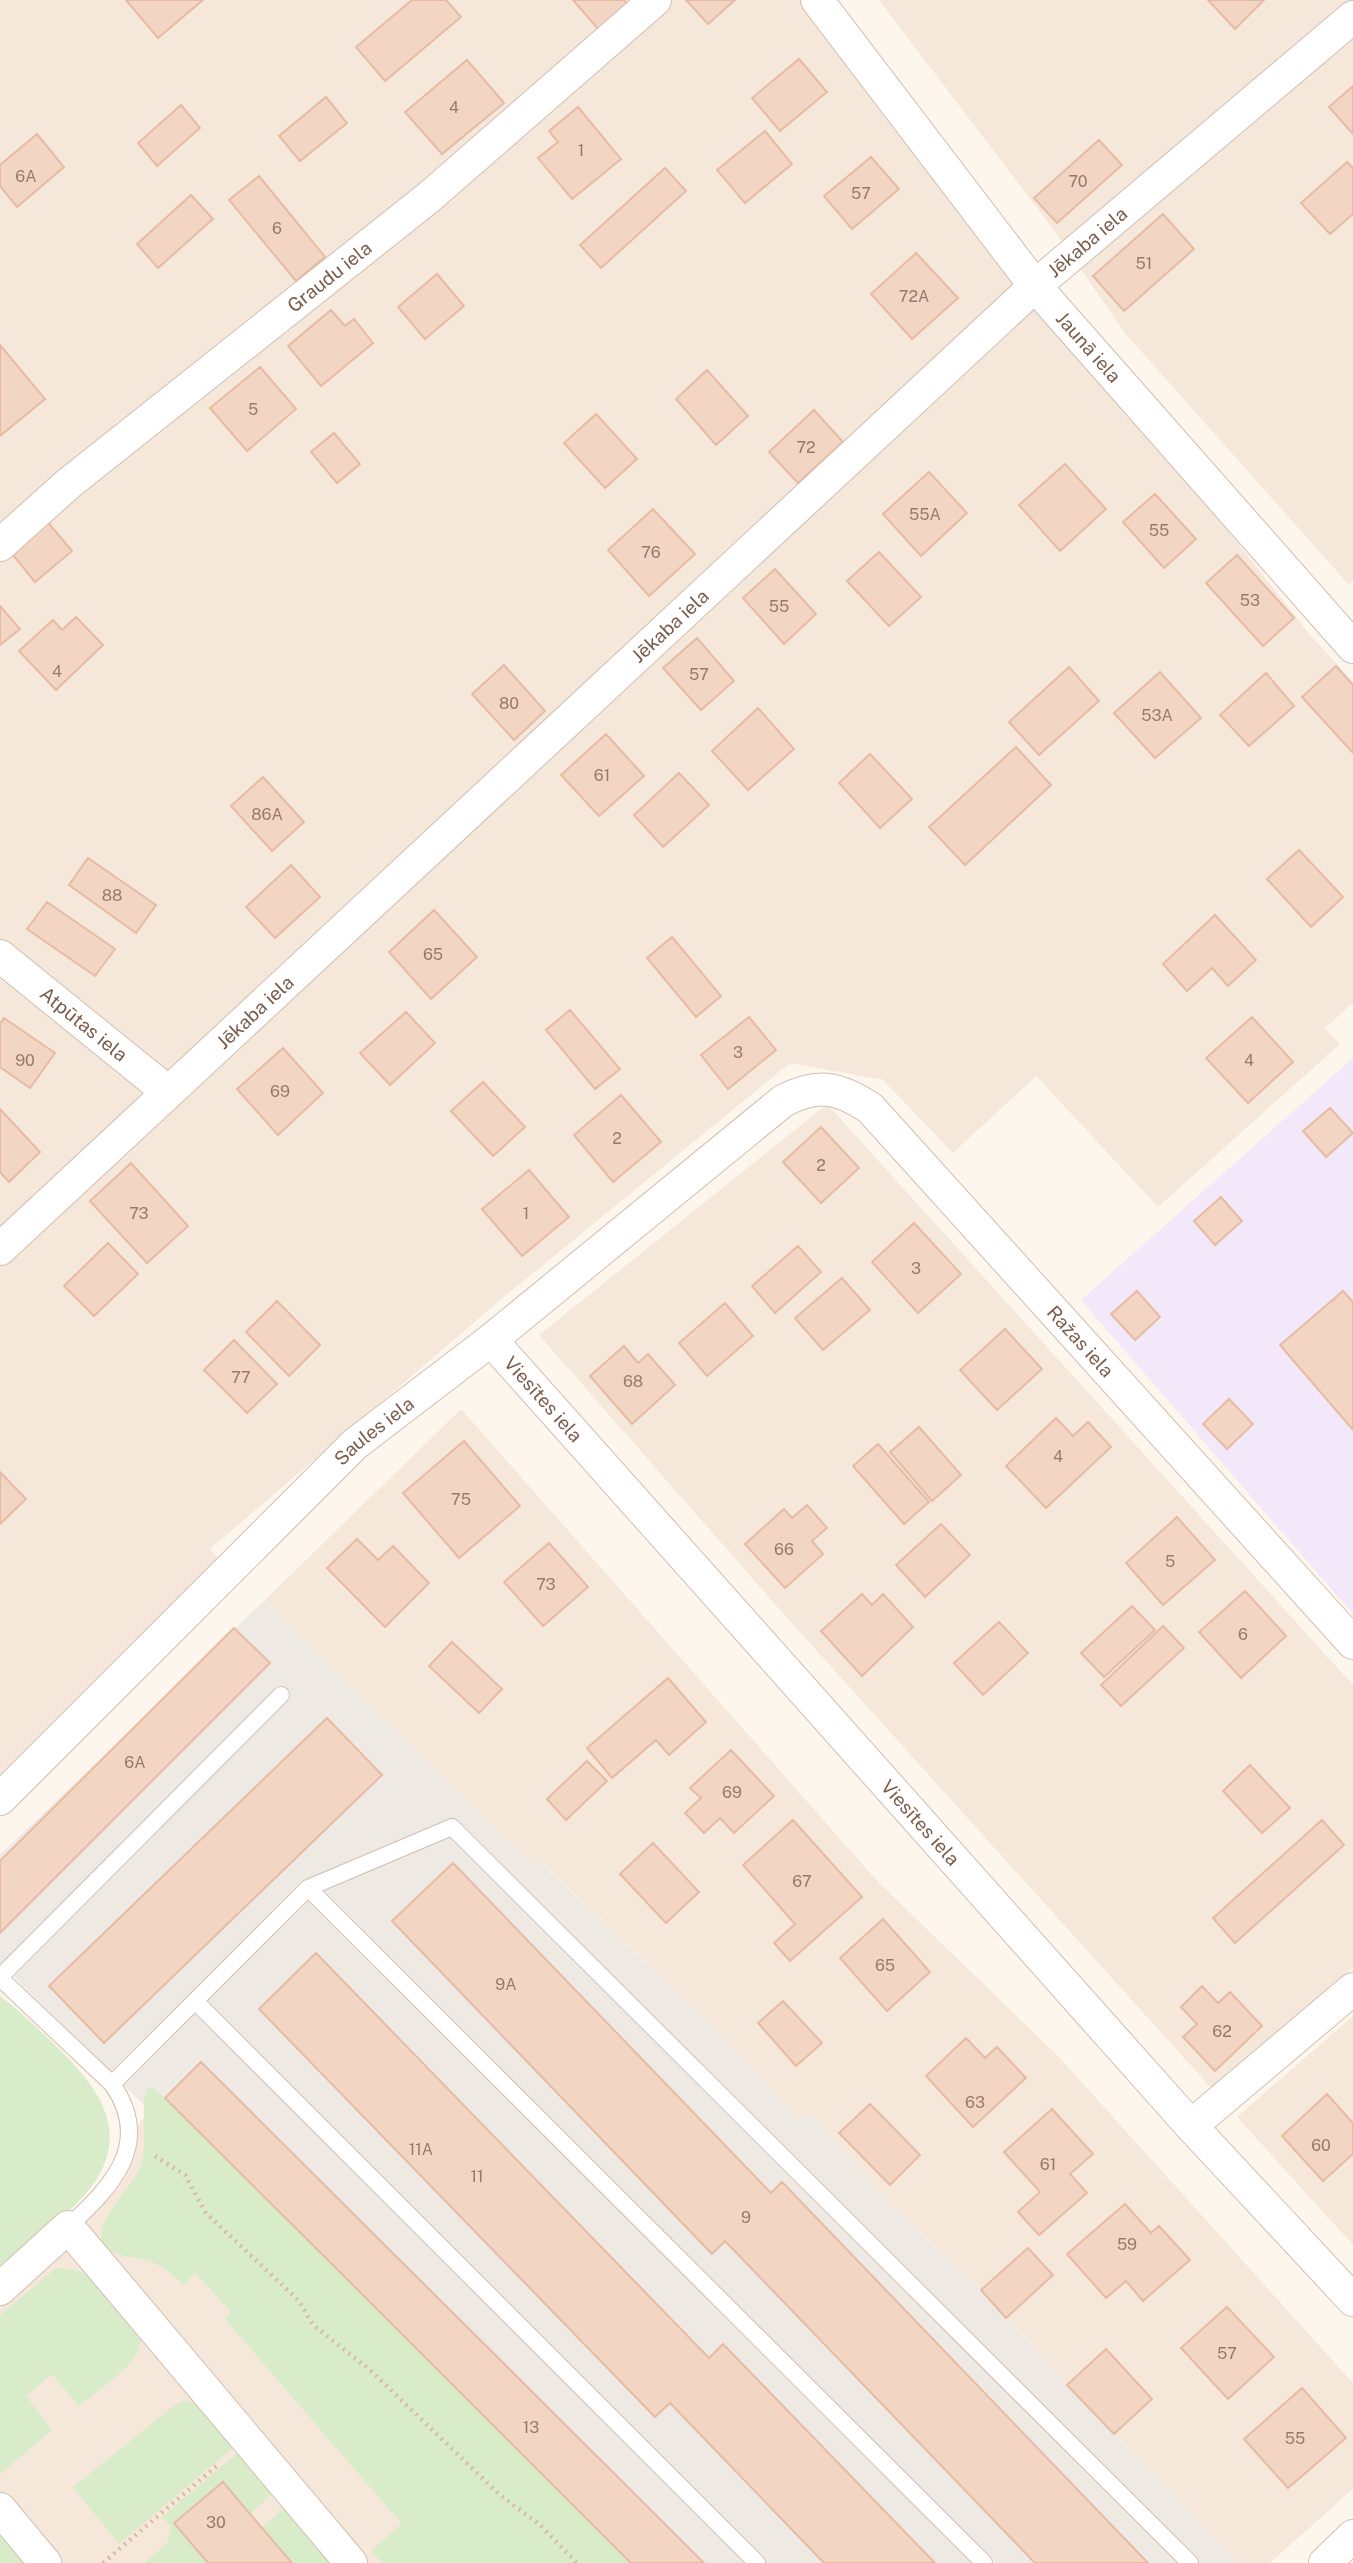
<svg xmlns="http://www.w3.org/2000/svg" width="1353" height="2563" font-family="'Public Sans',sans-serif">
<rect width="100%" height="100%" fill="#fdf6ec"/>
<!-- residential -->
<path fill="#f5e8da" d="M0,0H817L1035,286L1311,636L1353,682V1003L1325,1028L1340,1044L1158,1207L1036,1076L953,1153L883,1080L790,1063L505,1296L210,1549L228,1570L0,1799Z
M879,0H1353V580L1349,585L1124,332L1056,233Z
M827,1104L1353,1685V1967L1212,2089L788,1619L539,1335Z
M461,1409L879,1883L1058,2056L1353,2383V2489L1270,2563H1239L1114,2434L981,2290L891,2205L808,2113L801,2121L716,2030L540,1861L533,1866L265,1600Z
M1353,2016V2245L1237,2117Z
M149,2110L607,2563H0V2289L68,2227Z"/>
<!-- industrial -->
<path fill="#efe9e4" d="M265,1600L533,1866L539,1861L716,2030L801,2120L809,2113L891,2205L981,2290L1114,2434L1239,2563H608L0,1963V1855Z"/>
<!-- education -->
<path fill="#f3e8fa" d="M1353,1058V1614L1081,1300Z"/>
<!-- green -->
<path fill="#d8ecc9" d="M0,1996C19,2010 35,2026 52,2042C90,2079 132,2124 96,2180C78,2209 27,2247 0,2271Z
M148,2088H153L165,2098L631,2563H382L371,2551L402,2524L224,2318L231,2312L195,2273L183,2285C173,2275 163,2266 149,2261C131,2255 115,2259 102,2242C96,2218 131,2190 140,2167C149,2148 139,2098 148,2088Z
M62,2268L79,2271L95,2281L141,2337C144,2362 97,2391 79,2406L52,2374L26,2396L52,2430L0,2474V2315L55,2269Z
M184,2401L196,2403L235,2446L119,2544L73,2487L175,2405Z
M239,2451L274,2492L250,2514L223,2482L175,2523L208,2563H145L168,2542L171,2527L162,2517Z
M286,2507L333,2563H292L262,2527Z
M0,2531L27,2563H0Z"/>
<!-- building -->
<path fill="#f3d5c3" stroke="#e6bba3" stroke-width="2" d="M126,0H203L158,38Z
M412,0H446L461,17L385,81L356,47Z
M573,0H624L628,5L599,30Z
M686,0H735L708,24Z
M1208,0H1264L1235,29Z
M799,59L827,92L780,131L752,98Z
M467,60L504,103L442,154L405,112Z
M1353,86V134L1329,107Z
M326,97L347,123L300,161L279,136Z
M181,105L200,128L157,166L138,143Z
M578,107L621,159L572,199L538,158L558,142L549,131Z
M765,131L792,164L745,203L717,170Z
M37,134L64,167L17,207L0,186V165Z
M1099,140L1122,165L1057,223L1034,198Z
M871,157L899,189L852,229L824,196Z
M1347,162L1353,168V214L1330,234L1301,203Z
M665,168L686,191L601,268L580,245Z
M259,176L325,257L296,281L229,200Z
M191,195L213,219L158,268L137,244Z
M1163,214L1194,249L1124,311L1093,276Z
M916,253L958,298L912,339L871,294Z
M437,274L464,306L425,339L398,307Z
M331,310L345,326L354,319L373,343L321,386L288,346Z
M0,345L45,399L0,436Z
M260,367L296,409L247,451L210,408Z
M707,370L748,416L716,445L676,399Z
M814,410L843,442L798,483L769,452Z
M596,414L637,459L605,488L564,443Z
M334,433L360,464L337,483L311,452Z
M1065,464L1106,509L1060,551L1019,505Z
M929,472L967,513L921,556L883,514Z
M1155,494L1196,539L1164,568L1123,522Z
M653,509L695,554L649,596L608,550Z
M45,519L72,551L35,582L8,549Z
M879,552L921,597L889,626L847,581Z
M1237,555L1294,618L1263,646L1206,583Z
M775,569L816,614L784,644L743,598Z
M0,606L20,629L0,645Z
M76,617L103,645L56,690L19,651L53,620L62,630Z
M697,638L734,681L701,710L663,668Z
M504,665L545,711L514,740L472,694Z
M1336,666L1353,685V753L1302,697Z
M1069,667L1099,701L1039,755L1009,722Z
M1160,672L1201,718L1155,758L1114,713Z
M1266,673L1294,706L1249,746L1220,715Z
M758,708L794,749L748,790L712,751Z
M606,734L644,776L599,816L561,775Z
M1016,747L1051,785L965,865L929,827Z
M870,754L912,799L880,828L839,783Z
M679,773L709,805L663,847L634,815Z
M263,777L304,822L272,851L231,806Z
M1299,850L1343,897L1311,927L1267,879Z
M88,858L156,905L136,933L69,885Z
M291,865L320,897L275,938L246,907Z
M47,902L115,949L95,976L27,929Z
M434,910L477,957L431,999L389,952Z
M1215,915L1256,960L1228,986L1212,968L1187,991L1163,964Z
M672,937L721,996L696,1017L647,958Z
M570,1010L620,1069L595,1089L546,1030Z
M406,1012L435,1043L390,1085L360,1053Z
M749,1017L776,1050L728,1089L701,1055Z
M1252,1017L1293,1062L1248,1103L1206,1058Z
M4,1018L55,1053L30,1088L0,1067V1024Z
M283,1048L323,1093L278,1135L237,1089Z
M483,1082L525,1127L493,1156L451,1111Z
M621,1095L661,1142L613,1182L574,1135Z
M1330,1108L1353,1133L1326,1157L1303,1131Z
M0,1109L40,1152L9,1182L0,1172Z
M821,1127L859,1168L821,1203L783,1162Z
M131,1163L188,1226L147,1263L90,1201Z
M529,1170L569,1217L522,1256L482,1209Z
M1221,1197L1242,1221L1215,1245L1194,1221Z
M914,1223L961,1274L918,1313L872,1262Z
M108,1243L138,1274L94,1316L64,1286Z
M798,1246L821,1272L775,1313L752,1286Z
M842,1278L870,1310L823,1350L795,1318Z
M1137,1291L1160,1317L1135,1340L1111,1314Z
M1343,1291L1353,1302V1430L1280,1345Z
M277,1301L320,1345L289,1376L246,1332Z
M725,1303L753,1336L707,1376L679,1343Z
M1005,1329L1042,1369L997,1410L960,1370Z
M234,1340L277,1384L247,1413L204,1370Z
M624,1346L638,1363L648,1354L675,1385L632,1424L590,1376Z
M1229,1399L1253,1424L1227,1449L1203,1424Z
M1056,1418L1073,1436L1088,1422L1111,1447L1046,1508L1006,1466Z
M919,1427L961,1475L932,1501L890,1452Z
M464,1441L520,1506L459,1558L403,1493Z
M878,1444L929,1502L904,1524L853,1466Z
M0,1472L26,1499L0,1524Z
M807,1505L827,1528L812,1541L823,1554L785,1588L745,1544L784,1509L792,1518Z
M1177,1517L1215,1560L1163,1605L1126,1563Z
M941,1524L970,1555L925,1597L896,1565Z
M357,1539L378,1560L393,1546L429,1583L385,1627L327,1568Z
M549,1543L588,1587L543,1626L504,1582Z
M1245,1591L1286,1636L1241,1678L1199,1632Z
M862,1594L872,1605L883,1594L913,1627L862,1676L821,1631Z
M1132,1606L1155,1630L1104,1677L1081,1653Z
M999,1622L1028,1653L983,1695L954,1663Z
M1163,1626L1184,1648L1121,1706L1101,1685Z
M234,1628L270,1663L0,1933V1861Z
M452,1642L502,1689L479,1713L429,1666Z
M668,1678L706,1722L669,1755L656,1740L612,1778L587,1748Z
M327,1718L382,1775L104,2043L49,1986Z
M731,1750L774,1796L734,1833L720,1818L704,1833L685,1813L701,1798L690,1788Z
M587,1761L607,1781L566,1820L547,1799Z
M1250,1765L1290,1808L1262,1833L1223,1791Z
M793,1820L862,1897L790,1961L774,1943L795,1924L743,1865Z
M1322,1820L1344,1845L1235,1943L1213,1918Z
M653,1843L699,1892L666,1923L620,1874Z
M453,1863L771,2193L782,2182L1148,2563H1035L725,2241L712,2254L392,1921Z
M883,1919L930,1972L887,2011L840,1958Z
M316,1953L709,2358L723,2344L935,2563H824L670,2403L655,2417L259,2009Z
M1202,1986L1218,2003L1230,1992L1262,2026L1215,2071L1183,2037L1197,2024L1181,2007Z
M783,2001L822,2043L796,2066L758,2023Z
M966,2038L985,2058L997,2047L1026,2078L973,2127L926,2076Z
M201,2062L704,2563H631L359,2291L165,2098Z
M1327,2094L1353,2123V2154L1323,2181L1282,2136Z
M870,2104L920,2155L890,2185L839,2133Z
M1052,2109L1093,2154L1070,2174L1087,2193L1039,2235L1018,2212L1040,2192L1004,2152Z
M1125,2204L1151,2233L1159,2226L1190,2260L1143,2301L1126,2281L1106,2298L1067,2254Z
M1028,2248L1053,2275L1006,2318L981,2290Z
M1227,2307L1274,2357L1228,2399L1181,2348Z
M1106,2349L1152,2399L1114,2434L1067,2385Z
M1302,2388L1346,2438L1288,2488L1244,2439Z
M223,2482L256,2521L292,2563H208L174,2523Z"/>
<g fill="none" stroke-linecap="round" stroke-linejoin="round">
<defs>
<path id="service" d="M308,1888L984,2563
M0,1977L281,1695
M0,1978L112,2084
M195,2001L757,2563
M68,2227C111,2187 154,2144 112,2084L308,1888L452,1827L1190,2563"/>
<g id="minor">
<path id="s1" d="M817,0L1035,286L1353,647"/>
<path id="s2" d="M0,545L68,484L428,198L655,0"/>
<path id="s3" d="M0,956L168,1092"/>
<path id="s4" d="M0,1249L1035,286L1353,17"/>
<path id="s5" d="M491,1340L1191,2126L1353,2300"/>
<path id="s6" d="M0,1799L355,1444L491,1340L783,1101C818,1083 838,1087 870,1108L1353,1643"/>
<path d="M1191,2126L1353,1989"/>
<path d="M0,2289L68,2227L351,2563"/>
<path d="M0,2509L45,2563"/>
<path d="M1325,2563L1353,2536"/>
</g>
</defs>
<!-- service casing -->
<use href="#service" stroke="#d1beb0" stroke-width="18"/>
<!-- minor casing -->
<use href="#minor" stroke="#d1beb0" stroke-width="34"/>
<!-- path -->
<path stroke="#d9b8a5" stroke-width="4.5" stroke-dasharray="2 5" stroke-linecap="butt" d="M155,2156L185,2175L206,2213L299,2301L313,2325L370,2370L500,2495L539,2524L577,2563
M103,2563L220,2463"/>
<!-- service -->
<use href="#service" stroke="#fff" stroke-width="16"/>
<!-- minor -->
<use href="#minor" stroke="#fff" stroke-width="32"/>
</g>
<g text-anchor="middle" stroke-width="5" stroke-linejoin="round" paint-order="stroke">
<!-- number labels -->
<g font-size="16" fill="#987a6a">
<text x="454" y="113">4</text>
<text x="581" y="156">1</text>
<text x="26" y="182">6A</text>
<text x="1078" y="187">70</text>
<text x="861" y="199">57</text>
<text x="277" y="234">6</text>
<text x="1144" y="269">51</text>
<text x="914" y="302">72A</text>
<text x="253" y="415">5</text>
<text x="806" y="453">72</text>
<text x="925" y="520">55A</text>
<text x="1159" y="536">55</text>
<text x="651" y="558">76</text>
<text x="1250" y="606">53</text>
<text x="779" y="612">55</text>
<text x="57" y="677">4</text>
<text x="699" y="680">57</text>
<text x="509" y="709">80</text>
<text x="1157" y="721">53A</text>
<text x="602" y="781">61</text>
<text x="267" y="820">86A</text>
<text x="112" y="901">88</text>
<text x="433" y="960">65</text>
<text x="738" y="1058">3</text>
<text x="25" y="1066">90</text>
<text x="1249" y="1066">4</text>
<text x="280" y="1097">69</text>
<text x="617" y="1144">2</text>
<text x="821" y="1171">2</text>
<text x="139" y="1219">73</text>
<text x="526" y="1219">1</text>
<text x="916" y="1274">3</text>
<text x="241" y="1383">77</text>
<text x="633" y="1387">68</text>
<text x="1058" y="1462">4</text>
<text x="461" y="1505">75</text>
<text x="784" y="1555">66</text>
<text x="1170" y="1567">5</text>
<text x="546" y="1590">73</text>
<text x="1243" y="1640">6</text>
<text x="135" y="1768">6A</text>
<text x="732" y="1798">69</text>
<text x="802" y="1887">67</text>
<text x="885" y="1971">65</text>
<text x="506" y="1990">9A</text>
<text x="1222" y="2037">62</text>
<text x="975" y="2108">63</text>
<text x="1321" y="2151">60</text>
<text x="421" y="2155">11A</text>
<text x="1048" y="2170">61</text>
<text x="477" y="2182">11</text>
<text x="746" y="2223">9</text>
<text x="1127" y="2250">59</text>
<text x="1227" y="2359">57</text>
<text x="531" y="2433">13</text>
<text x="1295" y="2444">55</text>
<text x="216" y="2528">30</text>
</g>
<!-- street labels -->
<g font-size="19" fill="#7a5c4d" stroke="#fffaf3">
<text dy="7" stroke="none"><textPath href="#s4" startOffset="1482">Jēkaba iela</textPath></text>
<text dy="7" stroke="none"><textPath href="#s2" startOffset="425">Graudu iela</textPath></text>
<text dy="7" stroke="none"><textPath href="#s1" startOffset="441">Jaunā iela</textPath></text>
<text dy="7" stroke="none"><textPath href="#s4" startOffset="915">Jēkaba iela</textPath></text>
<text dy="7" stroke="none"><textPath href="#s4" startOffset="348">Jēkaba iela</textPath></text>
<text dy="7" stroke="none"><textPath href="#s3" startOffset="108">Atpūtas iela</textPath></text>
<text dy="7" stroke="none"><textPath href="#s6" startOffset="1458">Ražas iela</textPath></text>
<text dy="7" stroke="none"><textPath href="#s5" startOffset="79">Viesītes iela</textPath></text>
<text dy="7" stroke="none"><textPath href="#s6" startOffset="525">Saules iela</textPath></text>
<text dy="7" stroke="none"><textPath href="#s5" startOffset="646">Viesītes iela</textPath></text>
</g>
</g>
</svg>
